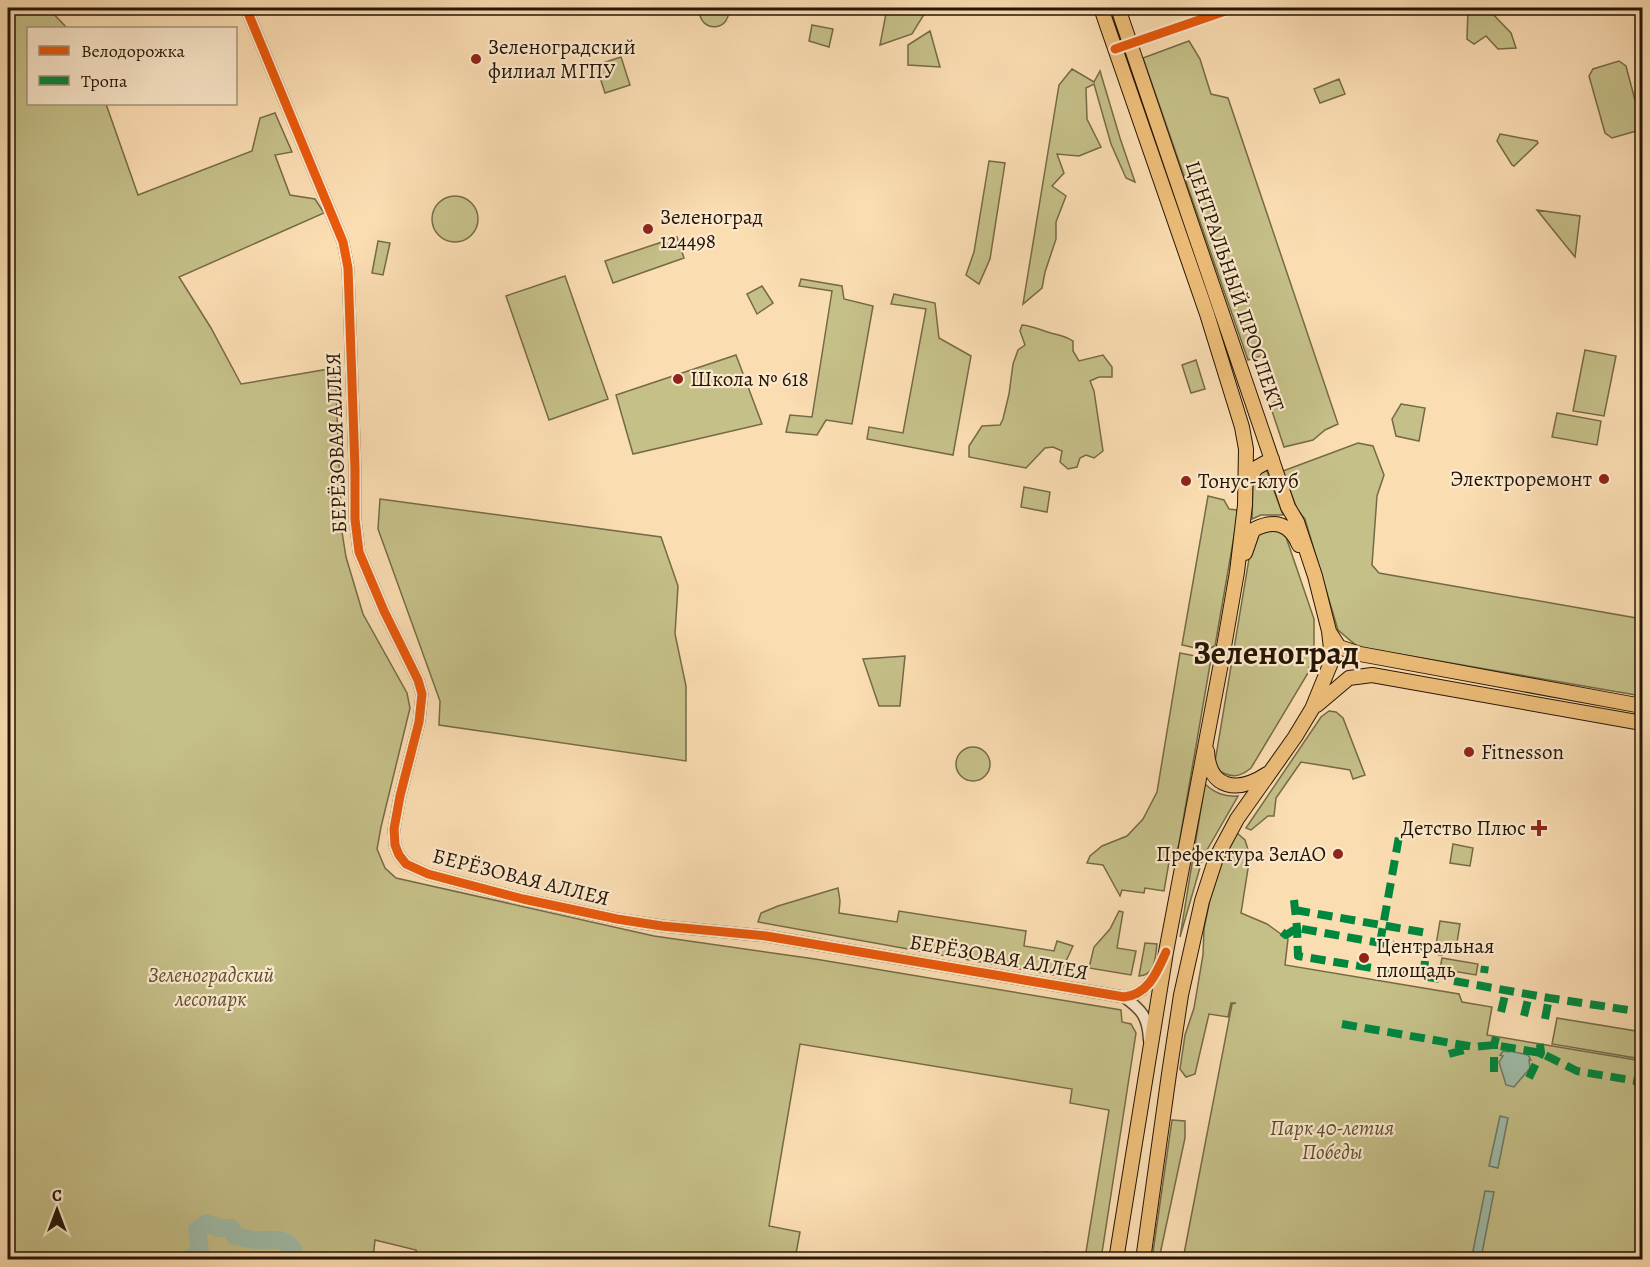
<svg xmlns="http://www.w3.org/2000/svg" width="1650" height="1267" font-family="Alegreya,serif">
<rect width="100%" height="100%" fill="#fbddb2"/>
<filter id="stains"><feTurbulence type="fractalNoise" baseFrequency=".00333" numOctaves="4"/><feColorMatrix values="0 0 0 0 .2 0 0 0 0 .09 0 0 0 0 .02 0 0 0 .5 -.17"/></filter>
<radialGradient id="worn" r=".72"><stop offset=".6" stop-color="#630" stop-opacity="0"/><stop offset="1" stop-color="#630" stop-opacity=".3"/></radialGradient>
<!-- green -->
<path fill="#c5bf88" stroke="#756a46" stroke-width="1.5" d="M8,8H48L67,28H28V104H106L138,195L252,151L260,118L275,113L292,152L275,155L290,195L315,199L324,213L179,277L211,328L241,384L335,368L342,532L346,557L363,614L407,693L410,708L381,827L377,849L385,868L396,878L654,936L815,959L1121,1010L1122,1022L1131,1024L1136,1033L1101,1259H1048L1045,1252L1085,1258L1109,1110L1070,1103L1072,1089L800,1044L769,1226L800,1232L795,1259L418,1260L416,1250L375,1240L373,1259H8Z
M699,8H728C733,30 699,36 699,8Z
M887,8H931V9L926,11L912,34L880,45Z
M1468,8H1487L1511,33L1516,48L1498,49L1486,36L1474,44L1467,39Z
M812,25L833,29L829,47L809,41Z
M930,31L940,67L908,65V45Z
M1189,41L1200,59L1211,94L1228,98L1338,424L1325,430L1313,440L1284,447L1270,405L1279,399L1261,356L1248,360L1143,58Z
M621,57L630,85L605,93L596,65Z
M1619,61L1626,66L1641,123L1636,131L1612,138L1605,133L1589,76L1593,69Z
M1072,69L1094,82L1100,71L1120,138L1135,182L1126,178L1111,144L1094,84L1086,88L1087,119L1101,147L1079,156L1057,154L1064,173L1052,186L1066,196L1056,222V239L1045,272L1042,288L1023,304L1059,85Z
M1339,79L1345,94L1320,103L1314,89Z
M1500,134L1537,141L1538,143L1514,166L1512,165L1497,141Z
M989,161L1005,163L990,259L979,284L966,275L974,252Z
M432 219a23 23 0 1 1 46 0a23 23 0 1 1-46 0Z
M1537,210L1580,216L1575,257Z
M677,237L684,258L613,283L605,261Z
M378,241L390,243L383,275L372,273Z
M565,276L608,399L549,420L506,296Z
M801,279L842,286L844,299L873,306L852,424L826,420L817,435L786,432L790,415L812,417L832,291L799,286Z
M762,286L773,303L757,314L747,294Z
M894,294L935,303L939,338L971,356L953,455L867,439L869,427L903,433L926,309L891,304Z
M1022,325C1033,326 1041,330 1051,333C1059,335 1066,336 1073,341V351L1079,361L1103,355L1112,367V377H1099L1090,381L1094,391L1103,451L1094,458L1086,455L1080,458L1077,467L1068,469L1060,462L1062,451L1053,447L1045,448L1026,468L969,457V446L982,426L1000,425L1003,419L1009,394L1013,364L1018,350L1025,345L1020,331Z
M1585,350L1616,356L1604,416L1573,411Z
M736,355L762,424L633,454L616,395Z
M1196,360L1205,389L1191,393L1182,365Z
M1401,404L1425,408L1419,441L1396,436L1392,419Z
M1557,413L1601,421L1597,445L1552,437Z
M1358,443L1373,446L1384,475L1377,496L1372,565L1379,573L1642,619V696L1358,647L1338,630L1305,519L1297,509L1283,471Z
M1265,466L1283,515H1261L1252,519L1253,481Z
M1024,487L1050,492L1047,512L1021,507Z
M1208,496L1224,500L1229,509L1237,510V519L1215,646C1205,652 1193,647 1182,645Z
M380,499L661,537L678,586L675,634L686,686V761L439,725L440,701L378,529Z
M1269,530L1280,531L1286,537L1314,619V647L1308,673L1251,768C1239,778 1231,778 1218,770L1215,762L1252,541L1261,532Z
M1180,653L1211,659L1179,844L1173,862H1169L1164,891L1145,888L1144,893L1122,890L1120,896L1103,865L1087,863L1090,856L1102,846L1127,836L1143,819L1157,792Z
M905,656L900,706H879L863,659Z
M1329,711L1336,712L1343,718L1365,775L1353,779L1350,770L1301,762L1276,798L1274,816H1268L1251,830L1246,828L1321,717Z
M956 764a17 17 0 1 1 34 0a17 17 0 1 1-34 0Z
M1205,784C1215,793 1224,797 1238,796L1203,857L1180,937Z
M1237,833L1245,840L1250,856L1241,913L1267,924L1288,939L1285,965L1459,994L1462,1002L1492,1007L1487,1035L1642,1061V1259H1183L1232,1004L1236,1003H1231L1228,1017L1209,1014L1195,1074L1186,1077L1180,1069L1185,1035L1194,1008L1203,955L1204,929L1210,899L1221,865Z
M1453,844L1473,848L1470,866L1450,863Z
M838,888L840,901L839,913L897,922L899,911L1026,931L1024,946L1054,951L1057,941L1073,946L1059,976L758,922L761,913L778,906Z
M1119,911L1123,912L1117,948L1136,951L1131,975L1089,968L1094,947L1110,929Z
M1440,921L1460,924L1456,948L1436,945Z
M1145,943L1157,944C1155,958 1156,975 1139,976Z
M1442,958L1478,964L1476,975L1440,969Z
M1557,1018L1642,1032V1059L1552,1044Z
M1172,1120L1185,1121V1138L1159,1259H1152Z"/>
<!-- water -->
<path fill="#9fbca8" stroke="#6e7967" stroke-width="1.5" d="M1503,1051L1509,1052L1510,1051L1528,1055L1531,1060H1529L1530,1068L1514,1087L1506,1085L1499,1062L1503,1056L1500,1055Z
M1500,1116L1508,1118L1498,1168L1489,1166Z
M1485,1191L1494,1192L1481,1258L1472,1256Z"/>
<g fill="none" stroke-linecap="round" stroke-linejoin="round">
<!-- river -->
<path stroke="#9fbca8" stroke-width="18" d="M188,1260L200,1251L197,1230L206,1223L219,1228H231L235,1236C241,1237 248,1239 255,1240C270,1241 282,1235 293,1249L290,1260"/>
<defs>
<path id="minor" d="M1115,49L1234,8"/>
<path id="tertiary" d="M246,8L343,242L348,268L355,469V519L359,552L384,611L418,680L422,694L419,722L400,796L394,829L395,845L399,855L406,864L428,874L523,899L617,919L662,926L766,936L1124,997C1144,995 1153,980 1161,963
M1124,997C1142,1010 1148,1017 1149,1040"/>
<path id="primary" d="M1101,8L1207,314L1242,427L1246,449L1245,505L1237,572L1222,658L1166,952L1116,1260
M1118,8L1288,507L1297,522L1315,576L1329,631L1331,649L1330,665L1312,709L1295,737L1237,819L1216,858L1202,901L1181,995L1169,1074L1143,1260
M1246,483L1256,468L1272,459
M1245,553L1253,530C1274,519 1290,523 1299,545
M1330,633L1339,647L1360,654L1642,706
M1317,705L1349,678L1372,675L1642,723
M1207,751C1209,790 1238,793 1267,774"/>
</defs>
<!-- minor casing -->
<use href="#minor" stroke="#5a4730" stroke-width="10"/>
<!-- tertiary casing -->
<use href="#tertiary" stroke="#5a4730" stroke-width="13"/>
<!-- primary casing -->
<use href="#primary" stroke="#251505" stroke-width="16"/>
<!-- minor -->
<use href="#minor" stroke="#fce9cd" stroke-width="8"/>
<!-- tertiary -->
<use href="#tertiary" stroke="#fce9cd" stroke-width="10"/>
<!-- primary -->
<use href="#primary" stroke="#eebe79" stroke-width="14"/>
<!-- quiet -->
<path stroke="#00873e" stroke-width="8" stroke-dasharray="15 8" stroke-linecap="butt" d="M1294,900L1297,928L1298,956L1440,979
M1295,910L1427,933
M1282,932L1286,935L1297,928L1380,943L1443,952
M1380,943L1400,831
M1484,973L1485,966
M1424,976L1426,942
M1454,981L1549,998L1642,1012
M1501,1012L1506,991
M1524,1016L1529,995
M1545,1019L1549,998
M1342,1024L1474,1047L1494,1045L1541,1053L1577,1071L1642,1082
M1449,1054L1471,1048
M1494,1072V1045L1496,1037
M1529,1078L1541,1053L1540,1044"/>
<defs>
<path id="cycleway" d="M246,8L343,242L348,268L355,469V519L359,552L384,611L418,680L422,694L419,722L400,796L394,829L395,845L399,855L406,864L428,874L523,899L617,919L662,926L766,936L1124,997C1149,994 1157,972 1166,952
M1115,49L1234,8"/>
</defs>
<!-- cycleway casing -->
<use href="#cycleway" stroke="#fce9cd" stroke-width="13"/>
<!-- cycleway -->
<use href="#cycleway" stroke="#e8590c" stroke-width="9"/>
</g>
<!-- markers -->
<g fill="#8f2418" stroke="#fce9cd" stroke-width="2">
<circle cx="476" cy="59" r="6"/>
<circle cx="648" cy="229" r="6"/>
<circle cx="678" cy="379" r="6"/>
<circle cx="1604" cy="479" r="6"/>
<circle cx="1186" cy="481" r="6"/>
<circle cx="1469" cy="752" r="6"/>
<path d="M1536 819h6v6h6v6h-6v6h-6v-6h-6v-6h6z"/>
<circle cx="1338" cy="854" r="6"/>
<circle cx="1364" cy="958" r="6"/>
</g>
<g text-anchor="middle" stroke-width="4.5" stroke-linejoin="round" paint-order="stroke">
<!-- poi labels -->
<g font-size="21" fill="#251505" stroke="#fce9cd" text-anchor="start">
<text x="488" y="54">Зеленоградский<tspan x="488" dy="24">филиал МГПУ</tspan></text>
<text x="660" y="224">Зеленоград<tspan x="660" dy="24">124498</tspan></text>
<text x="690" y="386">Школа № 618</text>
<text x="1592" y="486" text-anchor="end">Электроремонт</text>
<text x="1198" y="488">Тонус-клуб</text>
<text x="1481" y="759">Fitnesson</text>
<text x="1526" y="835" text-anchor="end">Детство Плюс</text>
<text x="1326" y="861" text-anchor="end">Префектура ЗелАО</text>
<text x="1376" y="953">Центральная<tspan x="1376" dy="24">площадь</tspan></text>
</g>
<!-- street labels -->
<g font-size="21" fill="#251505" stroke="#fce9cd">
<text transform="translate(1235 286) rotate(71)" y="7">ЦЕНТРАЛЬНЫЙ ПРОСПЕКТ</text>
<text transform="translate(336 443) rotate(-92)" y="7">БЕРЁЗОВАЯ АЛЛЕЯ</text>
<text transform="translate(521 877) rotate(14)" y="7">БЕРЁЗОВАЯ АЛЛЕЯ</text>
<text transform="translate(999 957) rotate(10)" y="7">БЕРЁЗОВАЯ АЛЛЕЯ</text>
</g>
<!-- park labels -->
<g font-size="21" font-style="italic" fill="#5d5033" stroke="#fce9cd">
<text x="211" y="982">Зеленоградский<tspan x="211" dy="24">лесопарк</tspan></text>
<text x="1332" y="1135">Парк 40-летия<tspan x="1332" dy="24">Победы</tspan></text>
</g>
<!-- town labels -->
<g font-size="33" font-weight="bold" fill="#251505" stroke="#fce9cd">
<text x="1276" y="664">Зеленоград</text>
</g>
</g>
<!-- margin -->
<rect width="1650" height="1267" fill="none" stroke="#fbddb2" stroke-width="30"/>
<rect x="9" y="9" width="1632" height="1249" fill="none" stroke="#251505" stroke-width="3"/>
<rect x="15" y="15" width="1620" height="1237" fill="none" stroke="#251505" stroke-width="1.5"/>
<!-- legend -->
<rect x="27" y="27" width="210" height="78" fill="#fce9cd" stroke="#a6947d" stroke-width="1.5"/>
<rect x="39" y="46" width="30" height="9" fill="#e8590c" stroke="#a6947d" stroke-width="1.5"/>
<text x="81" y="57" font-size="18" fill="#251505">Велодорожка</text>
<rect x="39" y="76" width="30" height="9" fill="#00873e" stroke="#a6947d" stroke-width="1.5"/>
<text x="81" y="87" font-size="18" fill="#251505">Тропа</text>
<!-- north arrow -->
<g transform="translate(57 1210)" stroke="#fce9cd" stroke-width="4.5" paint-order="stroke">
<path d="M0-4.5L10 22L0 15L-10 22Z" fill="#251505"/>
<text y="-9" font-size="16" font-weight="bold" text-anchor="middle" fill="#251505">С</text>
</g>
<rect width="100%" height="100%" filter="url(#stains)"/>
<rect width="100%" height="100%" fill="url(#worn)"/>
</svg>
